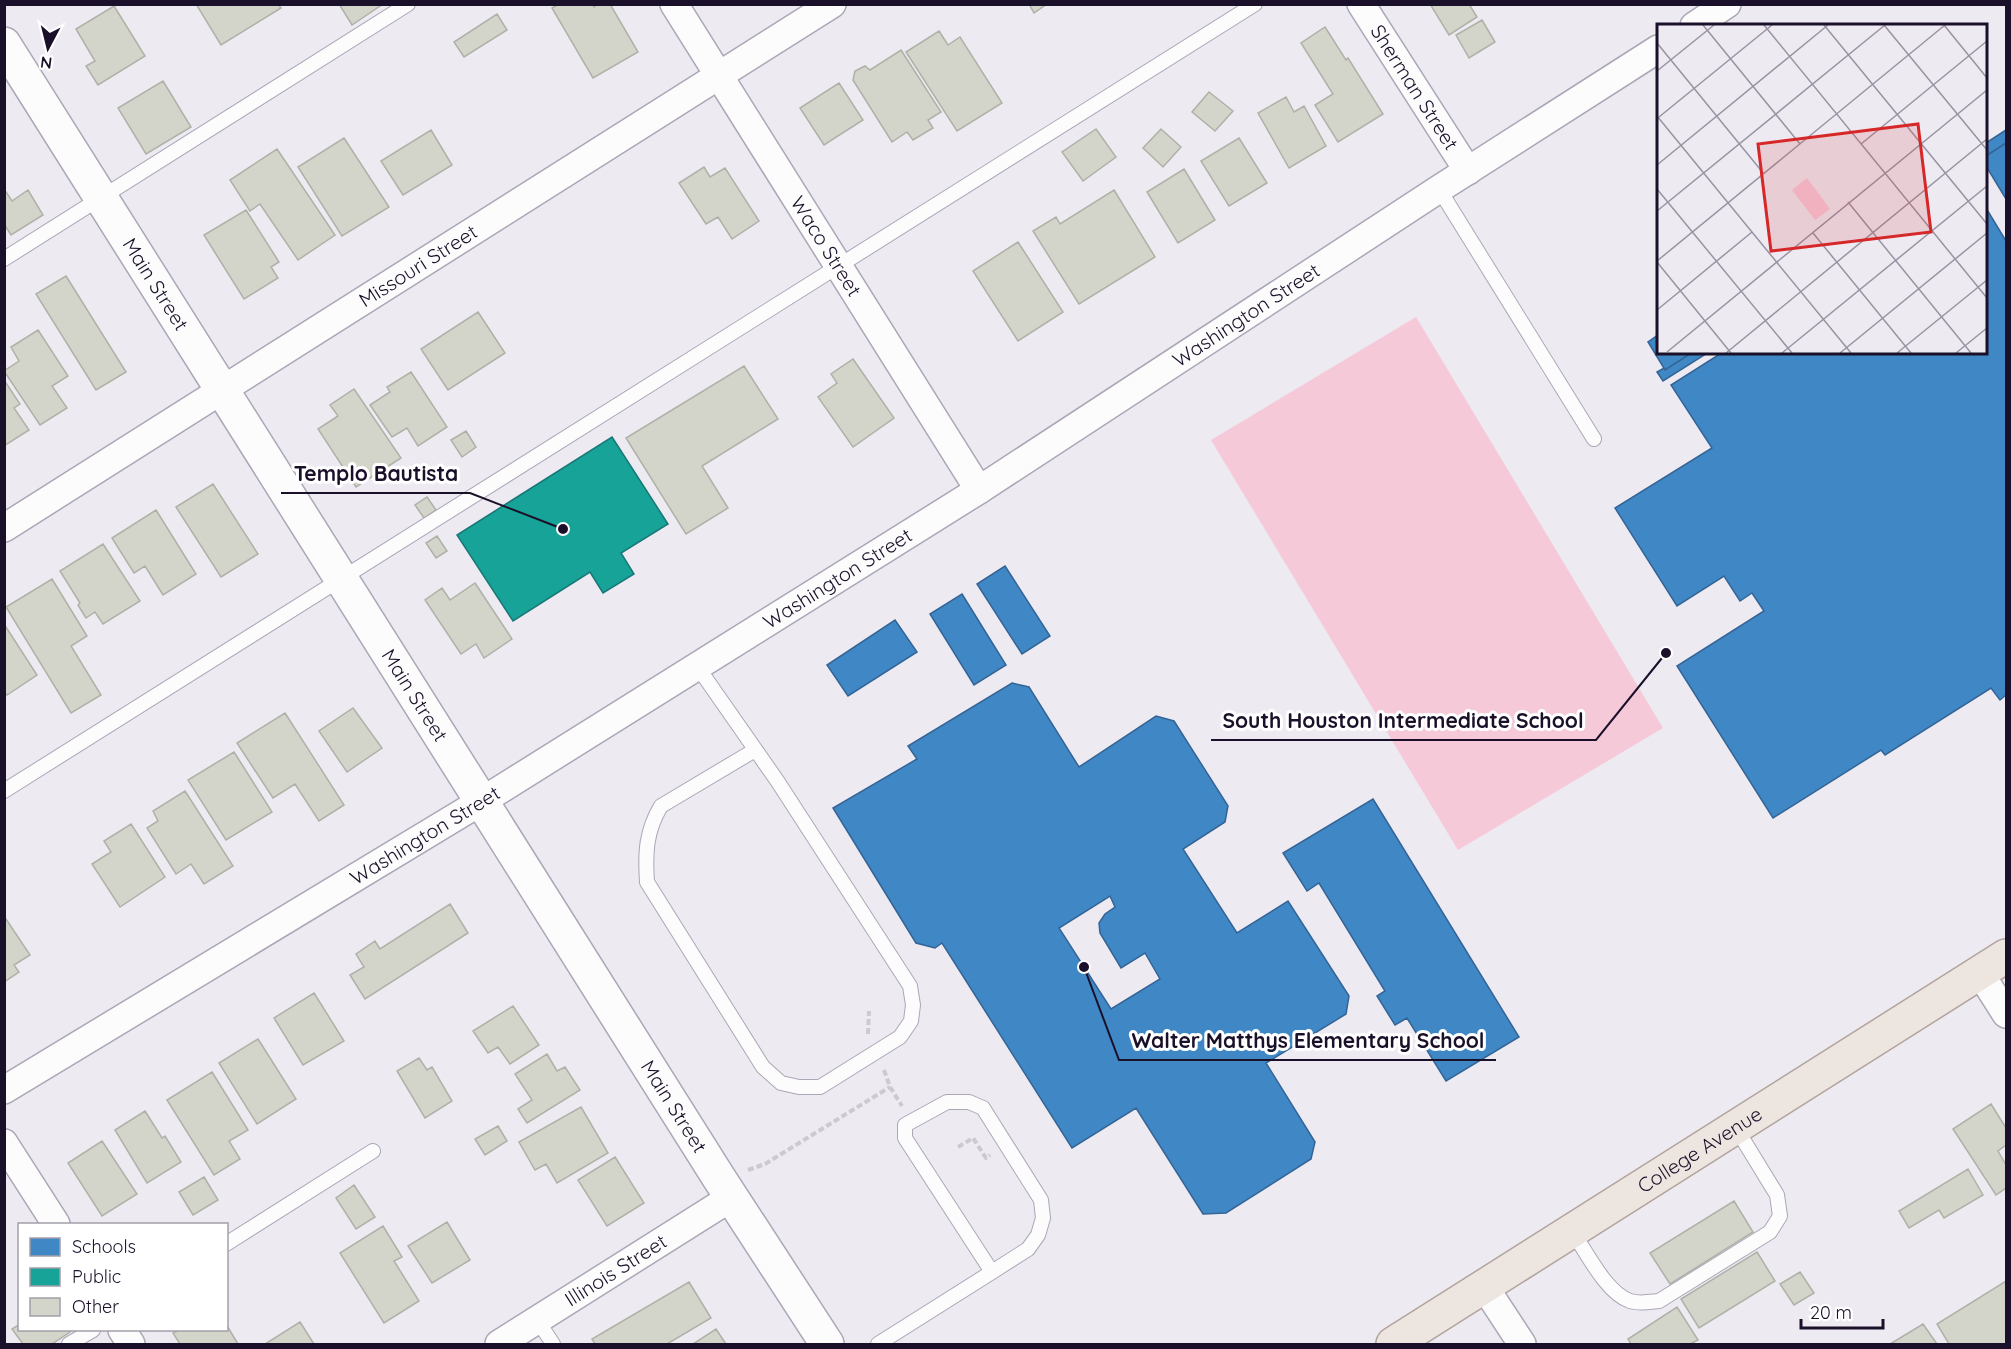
<svg xmlns="http://www.w3.org/2000/svg" width="2011" height="1349" font-family="Quicksand,sans-serif">
<rect width="100%" height="100%" fill="#edeaf2"/>
<!-- green -->
<path fill="#f6c9d9" d="M1416,317L1663,728L1458,850L1211,440Z"/>
<!-- schools -->
<path fill="#3f88c5" stroke="#346496" stroke-width="1.5" fill-rule="evenodd" d="M2006,130V143L1986,156V143Z
M2006,143V199L1986,166V156Z
M1986,208L2006,241V695L2000,700L1991,688L1885,755L1881,750L1773,818L1677,666L1764,611L1752,593L1740,601L1724,576L1677,606L1615,508L1712,448L1671,385L1723,352H1986Z
M1658,335V352H1693L1665,370L1648,342Z
M1693,352H1709L1663,381L1657,372L1664,368L1665,370Z
M1005,566L1050,636L1022,654L977,584Z
M962,594L1006,665L974,685L930,614Z
M895,620L917,652L848,696L827,665Z
M1012,683L1029,687L1079,767L1156,716L1174,721L1228,806L1225,822L1183,849L1237,933L1288,901L1349,996L1346,1014L1266,1063L1315,1142L1311,1159L1226,1213L1203,1214L1136,1108L1072,1148L942,943L935,948L916,943L833,808L917,759L908,746ZM1110,896L1115,907L1105,914L1099,923L1100,933L1121,968L1145,953L1160,979L1111,1009L1059,928Z
M1373,799L1519,1037L1446,1081L1407,1018L1395,1025L1377,996L1385,991L1319,883L1307,891L1283,853Z"/>
<!-- public -->
<path fill="#17a398" stroke="#187777" stroke-width="1.5" d="M612,437L668,524L621,553L634,574L603,593L590,572L513,621L457,535Z"/>
<!-- building -->
<path fill="#d3d5cb" stroke="#afb1a7" stroke-width="1.5" d="M196,4H278L281,8L221,45Z
M339,4H383L352,25Z
M559,4H593L594,7L598,4H610L638,52L593,78L552,8Z
M1029,4H1047L1034,13Z
M1430,4H1469L1477,17L1449,35Z
M114,6L145,56L98,85L86,66L95,61L76,29Z
M497,14L507,30L464,57L454,42Z
M1482,20L1495,42L1469,58L1456,35Z
M1325,27L1346,60L1348,58L1383,114L1338,142L1315,105L1333,94L1301,43Z
M939,31L948,45L960,37L1002,103L957,131L906,52Z
M901,50L941,112L928,120L933,128L913,140L907,132L892,142L853,80L855,71L865,66L870,70Z
M163,81L191,127L146,154L118,108Z
M839,83L863,120L824,145L800,108Z
M1209,92L1233,111L1215,131L1192,112Z
M1286,97L1294,112L1304,106L1326,146L1289,168L1258,113Z
M1096,129L1116,157L1083,181L1062,152Z
M1161,129L1181,147L1163,167L1143,148Z
M431,130L452,165L403,195L381,161Z
M344,138L389,207L342,236L298,167Z
M1239,138L1267,183L1229,206L1201,161Z
M277,149L335,235L298,260L260,204L250,211L230,180Z
M704,167L710,177L725,168L759,221L732,239L718,217L706,224L679,183Z
M1184,169L1215,220L1178,243L1147,192Z
M4,189L12,201L28,190L43,215L11,235L4,224Z
M1114,190L1155,257L1079,304L1033,231L1056,217L1060,224Z
M246,210L279,262L271,267L278,278L244,299L204,235Z
M1018,242L1063,312L1018,341L973,271Z
M66,276L126,372L96,390L36,294Z
M478,312L505,353L448,390L421,349Z
M38,330L68,376L52,386L67,408L40,425L4,371L19,361L11,347Z
M853,359L894,418L853,447L818,397L837,383L831,374Z
M744,366L778,419L702,466L728,508L686,534L626,438Z
M411,372L447,427L418,446L407,428L392,437L370,405L390,392L387,387Z
M4,380L20,404L14,408L29,430L4,446Z
M354,389L401,458L356,487L318,429L338,416L330,405Z
M466,431L476,447L462,457L451,440Z
M213,484L258,554L221,577L176,507Z
M427,497L436,510L424,518L415,505Z
M156,510L196,574L163,595L145,566L134,573L112,538Z
M437,536L447,551L436,558L426,543Z
M103,544L140,601L103,624L95,612L86,618L78,605L80,603L60,571Z
M52,579L87,636L71,646L101,695L71,713L6,607Z
M475,583L512,639L484,658L476,644L461,654L425,600L442,588L450,600Z
M4,624L37,675L7,695L4,691Z
M353,708L382,748L347,772L319,731Z
M285,713L344,805L319,821L295,784L273,798L237,743Z
M234,752L272,812L226,840L188,780Z
M185,791L233,866L204,884L191,864L176,874L147,828L158,821L153,811Z
M131,824L165,877L120,907L92,864L111,852L104,841Z
M450,904L468,933L365,999L350,975L364,967L356,954L375,941L380,949Z
M4,916L30,955L14,965L19,972L4,982Z
M314,993L344,1041L303,1065L274,1018Z
M513,1006L539,1045L510,1064L498,1047L488,1053L473,1031Z
M258,1039L296,1099L257,1124L219,1063Z
M547,1054L557,1071L565,1067L580,1090L527,1123L518,1109L532,1100L515,1074Z
M419,1058L427,1070L432,1067L452,1101L425,1118L397,1071Z
M212,1072L248,1130L229,1141L240,1159L214,1175L167,1100Z
M1991,1104L2006,1128V1145L1998,1151L2006,1165V1188L1996,1195L1953,1129Z
M581,1107L608,1153L557,1183L546,1164L535,1170L519,1142Z
M145,1111L162,1138L165,1136L181,1162L147,1183L115,1130Z
M498,1126L507,1141L485,1155L475,1139Z
M102,1141L137,1194L102,1216L68,1163Z
M615,1157L644,1203L607,1226L578,1180Z
M1968,1169L1983,1195L1944,1218L1939,1210L1909,1228L1899,1211Z
M204,1177L218,1200L193,1215L179,1192Z
M354,1185L375,1217L356,1229L336,1198Z
M1734,1201L1753,1232L1670,1284L1650,1253Z
M447,1222L470,1260L432,1283L408,1246Z
M383,1226L402,1257L394,1261L419,1301L384,1323L340,1253Z
M1757,1252L1775,1281L1699,1328L1681,1299Z
M1800,1272L1814,1293L1794,1305L1780,1284Z
M2006,1281V1344H1949L1937,1324Z
M689,1282L711,1318L667,1344H595L592,1339Z
M1677,1307L1698,1340L1690,1344H1631L1628,1339Z
M300,1322L314,1344H265Z
M20,1324V1330H69L70,1332L52,1344H23L12,1329Z
M226,1324L238,1344H180L173,1333L179,1330H226Z
M1923,1324L1937,1344H1890Z
M716,1329L726,1344H693Z"/>
<g fill="none" stroke-linecap="round" stroke-linejoin="round">
<defs>
<path id="service" d="M1439,189L1594,439
M4,259L408,4
M697,666L778,782L910,986L913,1005L911,1021L900,1037L820,1087H799L781,1083L763,1067L647,882C645,853 646,831 661,806L755,750
M4,791L1255,4
M947,1102H969L983,1108L1041,1200L1043,1218L1038,1235L1028,1249L992,1272L905,1138V1125Z
M1572,1231C1586,1251 1606,1293 1630,1301C1639,1304 1649,1302 1659,1301L1770,1232L1780,1216L1777,1195L1736,1128
M226,1244L373,1151
M538,1321L553,1344
M69,1344L93,1330
M878,1344L992,1272"/>
<g id="minor">
<path id="s1" d="M674,4L979,490"/>
<path id="s2" d="M1361,4L1468,171"/>
<path d="M1694,26L1727,4"/>
<path id="s3" d="M4,528L832,4"/>
<path d="M1980,973L2006,1014"/>
<path id="s4" d="M4,1090L482,801L979,490L1439,189L1658,49"/>
<path d="M4,1143L56,1224"/>
<path d="M1484,1286L1522,1344"/>
<path d="M122,1330L131,1344"/>
<path id="s5" d="M499,1344L732,1197"/>
</g>
<g id="tertiary">
<path id="s6" d="M4,44L719,1178L827,1344"/>
</g>
<g id="primary">
<path id="s7" d="M1393,1344L2006,956"/>
</g>
</defs>
<!-- service casing -->
<use href="#service" stroke="#aca6b6" stroke-width="16"/>
<!-- minor casing -->
<use href="#minor" stroke="#aca6b6" stroke-width="30"/>
<!-- tertiary casing -->
<use href="#tertiary" stroke="#aca6b6" stroke-width="36"/>
<!-- primary casing -->
<use href="#primary" stroke="#b1a49d" stroke-width="36"/>
<!-- path -->
<path stroke="#ccc9cf" stroke-width="4" stroke-dasharray="6 3" stroke-linecap="butt" d="M868,1034L869,1011
M884,1070L890,1087L902,1106
M958,1147L973,1138L986,1158L990,1155
M748,1170L765,1164L890,1087"/>
<!-- service -->
<use href="#service" stroke="#fcfcfd" stroke-width="14"/>
<!-- minor -->
<use href="#minor" stroke="#fcfcfd" stroke-width="27"/>
<!-- tertiary -->
<use href="#tertiary" stroke="#fcfcfd" stroke-width="33"/>
<!-- primary -->
<use href="#primary" stroke="#ede6e0" stroke-width="33"/>
</g>
<g text-anchor="middle" stroke-width="6" stroke-linejoin="round" paint-order="stroke">
<!-- street labels -->
<g font-size="20" fill="#1b1029" stroke="#fff">
<text dy="7" stroke="none"><textPath href="#s2" startOffset="99">Sherman Street</textPath></text>
<text dy="7" stroke="none"><textPath href="#s1" startOffset="286">Waco Street</textPath></text>
<text dy="7" stroke="none"><textPath href="#s3" startOffset="490">Missouri Street</textPath></text>
<text dy="7" stroke="none"><textPath href="#s6" startOffset="284">Main Street</textPath></text>
<text dy="7" stroke="none"><textPath href="#s4" startOffset="1464">Washington Street</textPath></text>
<text dy="7" stroke="none"><textPath href="#s4" startOffset="978">Washington Street</textPath></text>
<text dy="7" stroke="none"><textPath href="#s6" startOffset="770">Main Street</textPath></text>
<text dy="7" stroke="none"><textPath href="#s4" startOffset="492">Washington Street</textPath></text>
<text dy="7" stroke="none"><textPath href="#s6" startOffset="1256">Main Street</textPath></text>
<text dy="7" stroke="none"><textPath href="#s7" startOffset="363">College Avenue</textPath></text>
<text dy="7" stroke="none"><textPath href="#s5" startOffset="138">Illinois Street</textPath></text>
</g>
</g>
<!-- overview -->
<g transform="translate(1657 24)">
<rect width="330" height="330" fill="#edeaf2"/>
<path d="M150,154L173,185L158,196L135,166Z" fill="#f6c9d9"/>
<path fill="none" stroke="#9993a2" stroke-width="1.5" d="M46,1L143,120M107,1L330,274M167,1L330,200M227,1L330,126M287,1L330,54M0,19L107,150M0,47L57,1M0,92L194,329M2,93L115,1M204,120L330,17M0,141L171,1M0,165L135,329M191,178L314,329M0,187L228,1M156,209L254,329M0,237L288,1M0,238L74,329M0,286L95,208M10,328L330,66M69,329L330,115M125,329L330,162M183,329L330,209M240,329L330,256M299,329L330,304"/>
<path fill="#d62828" fill-opacity="0.15" stroke="#d62828" stroke-width="3" d="M261,100L274,208L114,227L101,120Z"/>
<rect width="330" height="330" fill="none" stroke="#1b1029" stroke-width="3"/>
</g>
<!-- callouts -->
<path fill="none" stroke="#1b1029" stroke-width="2" d="M563 529L470 493H281M1666 653L1596 740H1211M1084 967L1119 1060H1496"/>
<g fill="#1b1029" stroke="#fff" stroke-width="2">
<circle cx="563" cy="529" r="6"/>
<circle cx="1666" cy="653" r="6"/>
<circle cx="1084" cy="967" r="6"/>
</g>
<g font-size="21" text-anchor="middle" font-weight="bold" fill="#1b1029" stroke="#fff" stroke-width="6" stroke-linejoin="round" paint-order="stroke">
<text x="376" y="481">Templo Bautista</text>
<text x="1403" y="728">South Houston Intermediate School</text>
<text x="1308" y="1048">Walter Matthys Elementary School</text>
</g>
<!-- border -->
<rect width="2011" height="1349" fill="none" stroke="#1b1029" stroke-width="12"/>
<!-- legend -->
<rect x="18" y="1223" width="210" height="108" fill="#ffffff" stroke="#a49fa9" stroke-width="1.5"/>
<rect x="30" y="1238" width="30" height="18" fill="#3f88c5" stroke="#a49fa9" stroke-width="1.5"/>
<text x="72" y="1253" font-size="18" fill="#1b1029">Schools</text>
<rect x="30" y="1268" width="30" height="18" fill="#17a398" stroke="#a49fa9" stroke-width="1.5"/>
<text x="72" y="1283" font-size="18" fill="#1b1029">Public</text>
<rect x="30" y="1298" width="30" height="18" fill="#d3d5cb" stroke="#a49fa9" stroke-width="1.5"/>
<text x="72" y="1313" font-size="18" fill="#1b1029">Other</text>
<!-- north arrow -->
<g transform="translate(48 48) rotate(187)" stroke="#ffffff" stroke-width="4.5" paint-order="stroke">
<path d="M0-4.5L10 22L0 15L-10 22Z" fill="#1b1029"/>
<text y="-9" font-size="16" font-weight="bold" text-anchor="middle" fill="#1b1029">N</text>
</g>
<!-- scale -->
<path d="M1801 1319v9h82v-9" fill="none" stroke="#1b1029" stroke-width="3"/>
<text x="1810" y="1319" font-size="18" fill="#1b1029" stroke="#ffffff" stroke-width="4.5" paint-order="stroke">20 m</text>
</svg>
